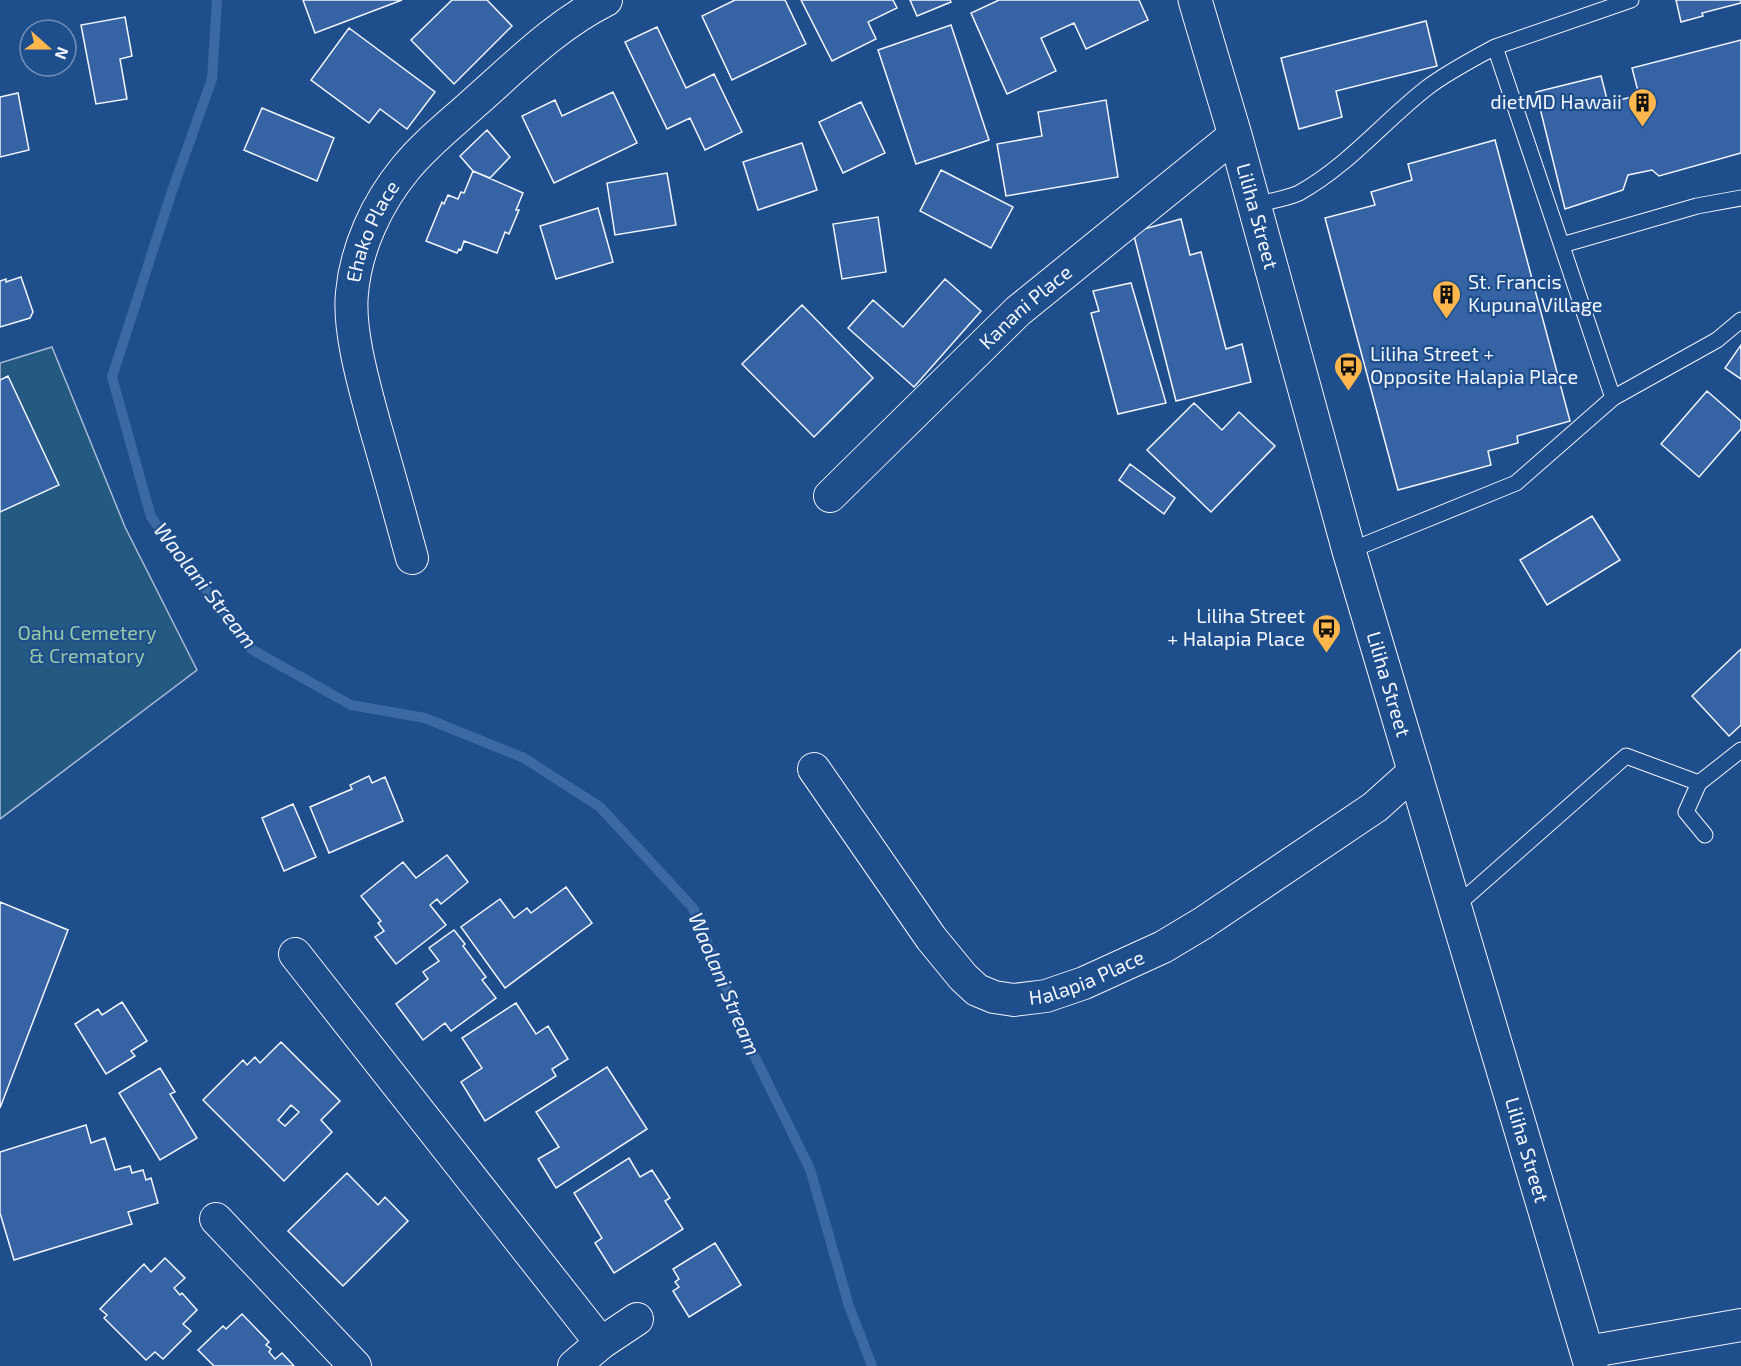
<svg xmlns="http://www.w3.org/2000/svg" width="1741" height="1366" font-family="'Exo 2',sans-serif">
<rect width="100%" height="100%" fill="#1f4e8c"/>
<!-- green -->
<path fill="#245a82" stroke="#a8bbd7" stroke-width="1.5" d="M52,347L125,527L197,670L0,819V363Z"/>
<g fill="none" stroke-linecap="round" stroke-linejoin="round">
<!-- stream -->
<path stroke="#3b69a3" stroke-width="10" d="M217,0L212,79L172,191L112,377L151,517L251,649L351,705L425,718L524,758L600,807L693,908L750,1047L810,1169L849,1306L872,1366"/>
</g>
<!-- building -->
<path fill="#3563a3" stroke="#f2f6ff" stroke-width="1.5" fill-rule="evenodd" d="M303,0H402L315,33Z
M452,0H487L512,26L454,84L411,40Z
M735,0H785L806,44L732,80L702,16Z
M801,0H893L897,8L868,22L876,39L832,61Z
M910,0H950L951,2L917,16Z
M999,0H1139L1148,20L1086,49L1074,23L1041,38L1056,71L1007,94L971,13Z
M1676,0H1741V3L1702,13L1703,16L1681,22Z
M125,17L132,56L120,59L127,99L96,104L81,25Z
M1426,21L1437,66L1336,91L1342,117L1299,129L1281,58Z
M951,25L989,140L916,164L878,50Z
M657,27L686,88L714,74L742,132L705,150L690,118L667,129L625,42Z
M349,28L435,92L407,129L380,109L369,123L311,80Z
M1741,40V153L1659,176L1652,170L1628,175L1623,190L1565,209L1536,92L1601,76L1608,103L1639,95L1632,68Z
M613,92L637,143L554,183L522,116L555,100L562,116Z
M18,93L29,150L0,157V97Z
M1106,100L1118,177L1006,196L997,144L1042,136L1038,112Z
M861,102L885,153L843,173L819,122Z
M262,108L334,138L317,181L244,150Z
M487,130L510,157L490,178L473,171L460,156Z
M1495,140L1570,421L1517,436L1518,443L1488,451L1491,465L1398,490L1325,218L1375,205L1371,192L1412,180L1408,164Z
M802,143L817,190L758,210L743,162Z
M941,170L1013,207L991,248L920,211Z
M473,171L523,193L516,210H519L509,234L505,232L497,253L464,241L461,250L459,249L457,253L426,241L442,202L444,204L448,195L458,199L461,192L464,193Z
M667,173L676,225L615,235L607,183Z
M598,208L613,262L556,279L540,226Z
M878,217L886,272L842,279L833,224Z
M1181,219L1190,255L1201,252L1226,349L1242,344L1251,382L1176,401L1133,232Z
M21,277L33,312L30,318L0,327V281L6,279V282Z
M945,279L981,311L914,387L848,328L873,300L903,327Z
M1131,283L1166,403L1118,414L1091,313L1099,311L1093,291Z
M802,305L873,378L814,437L742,364Z
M1741,345V379L1725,368Z
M8,376L59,485L0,512V380Z
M1707,391L1741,421V429L1699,477L1661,444Z
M1194,403L1222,430L1239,412L1275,446L1211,512L1147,450Z
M1130,464L1175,498L1164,514L1119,480Z
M1592,516L1620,560L1547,605L1520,560Z
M1741,649V725L1729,736L1692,696Z
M369,776L372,783L385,777L403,821L329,853L310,807L352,789L350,785Z
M293,804L316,857L284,871L262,818Z
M447,855L468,882L441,904L437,899L430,905L446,925L396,964L375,937L384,931L378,923L381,921L361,896L403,862L416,878Z
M566,887L592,923L505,988L461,927L500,899L514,918L527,908L531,913Z
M0,902L68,930L0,1108Z
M454,930L465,944L463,946L486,977L482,980L496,998L451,1031L445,1023L423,1040L396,1004L428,979L423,972L439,961L429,948Z
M122,1002L147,1041L131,1051L135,1056L106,1074L75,1024L98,1009L102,1015Z
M516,1003L536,1034L548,1026L568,1059L552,1069L556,1076L485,1121L461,1082L482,1068L462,1038Z
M281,1042L340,1101L321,1120L332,1132L284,1181L203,1100L243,1060L247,1065L255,1057L260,1063ZM291,1105L299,1112L285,1126L278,1120Z
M607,1067L647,1129L556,1188L538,1159L559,1147L536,1112Z
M160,1068L175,1092L170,1094L197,1138L160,1160L119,1093Z
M86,1125L91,1143L105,1138L115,1170L130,1166L132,1173L143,1170L146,1180L151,1178L158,1203L128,1212L132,1224L14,1260L0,1213V1152Z
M629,1158L640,1177L652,1170L670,1198L665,1201L683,1229L614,1273L595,1243L602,1238L574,1193Z
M347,1173L378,1205L385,1197L408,1221L343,1286L288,1231Z
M715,1243L741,1285L689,1317L673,1291L679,1287L675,1282L679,1279L673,1269Z
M165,1258L185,1278L174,1288L180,1295L182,1293L197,1310L183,1324L191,1331L163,1359L155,1352L146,1360L104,1318L107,1315L100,1309L144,1264L151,1272Z
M242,1314L269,1342L266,1345L271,1349L269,1352L275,1359L282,1353L294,1366H214L198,1350L223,1326L226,1329Z"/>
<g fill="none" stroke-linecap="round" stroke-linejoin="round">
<defs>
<path id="lane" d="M1255,205C1269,201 1286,199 1299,193C1348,166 1384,121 1428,87C1448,72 1473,59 1495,47L1631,0
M1562,245L1697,206L1741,198
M1613,398L1717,340L1741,320
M1349,551L1516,483L1613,398L1495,47
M1699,783L1686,812L1705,835
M1456,906L1626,756L1699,783L1741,750"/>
<g id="street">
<path id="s1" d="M830,496L1018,311L1235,135"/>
<path id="s2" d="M412,558C400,514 388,470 375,426C365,388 348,332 352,293C356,248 377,203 405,169C425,144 451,124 474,103C516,66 556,25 606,0"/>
<path id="s3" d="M814,769L931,938L963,977L977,990L994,997L1014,1000L1046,996L1084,983L1163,947L1203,923L1375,807L1415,771"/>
<path d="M295,954L601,1343"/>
<path d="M216,1219L355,1366"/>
<path d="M1587,1352L1741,1325"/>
<path d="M574,1366L601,1343L637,1319"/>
</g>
<g id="secondary">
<path id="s4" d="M1195,0L1235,135L1349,551L1591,1366"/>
</g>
</defs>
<!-- lane casing -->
<use href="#lane" stroke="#f2f6ff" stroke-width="17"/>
<!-- street casing -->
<use href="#street" stroke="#f2f6ff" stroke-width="34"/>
<!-- secondary casing -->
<use href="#secondary" stroke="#f2f6ff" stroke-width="35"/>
<!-- lane -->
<use href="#lane" stroke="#1f4e8c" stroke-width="15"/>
<!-- street -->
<use href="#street" stroke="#1f4e8c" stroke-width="32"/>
<!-- secondary -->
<use href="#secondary" stroke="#1f4e8c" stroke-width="33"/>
</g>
<!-- icons -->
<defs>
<symbol id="building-pin" viewBox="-11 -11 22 30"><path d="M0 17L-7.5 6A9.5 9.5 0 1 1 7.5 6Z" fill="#ffb74d" stroke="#1f4e8c"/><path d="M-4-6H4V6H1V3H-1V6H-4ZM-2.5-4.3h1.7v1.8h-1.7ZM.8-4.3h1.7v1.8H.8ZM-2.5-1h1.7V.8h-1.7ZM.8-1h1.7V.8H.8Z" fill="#111"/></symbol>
<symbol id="bus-pin" viewBox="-11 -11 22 30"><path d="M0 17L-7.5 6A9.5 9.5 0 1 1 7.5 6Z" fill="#ffb74d" stroke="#1f4e8c"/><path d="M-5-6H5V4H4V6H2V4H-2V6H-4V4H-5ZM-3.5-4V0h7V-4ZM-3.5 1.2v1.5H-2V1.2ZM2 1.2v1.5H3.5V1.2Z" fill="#111"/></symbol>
</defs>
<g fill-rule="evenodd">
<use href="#building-pin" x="1626" y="86" width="33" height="45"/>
<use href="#building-pin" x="1430" y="278" width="33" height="45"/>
<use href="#bus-pin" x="1332" y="350" width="33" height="45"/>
<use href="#bus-pin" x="1310" y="612" width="33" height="45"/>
</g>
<g text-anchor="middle" stroke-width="4.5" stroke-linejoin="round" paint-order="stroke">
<!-- poi labels -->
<g font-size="20" fill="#f2f6ff" stroke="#1f4e8c" text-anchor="end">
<text x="1622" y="109">dietMD Hawaii</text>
<text x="1468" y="289" text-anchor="start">St. Francis<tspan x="1468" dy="23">Kupuna Village</tspan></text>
<text x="1370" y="361" text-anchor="start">Liliha Street +<tspan x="1370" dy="23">Opposite Halapia Place</tspan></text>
<text x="1305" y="623">Liliha Street<tspan x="1305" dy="23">+ Halapia Place</tspan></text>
</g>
<!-- street labels -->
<g font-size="20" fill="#f2f6ff" stroke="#1f4e8c">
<text dy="7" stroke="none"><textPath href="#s4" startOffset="225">Liliha Street</textPath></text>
<text dy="7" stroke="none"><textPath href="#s2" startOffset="338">Ehako Place</textPath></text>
<text dy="7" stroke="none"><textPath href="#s1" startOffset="272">Kanani Place</textPath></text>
<text dy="7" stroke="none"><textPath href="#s4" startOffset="711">Liliha Street</textPath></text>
<text dy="7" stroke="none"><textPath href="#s3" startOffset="390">Halapia Place</textPath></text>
<text dy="7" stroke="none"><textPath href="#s4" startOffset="1197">Liliha Street</textPath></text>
</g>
<!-- park labels -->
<g font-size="20" fill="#97c8a6" stroke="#1f4e8c">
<text x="87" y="640">Oahu Cemetery<tspan x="87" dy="23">&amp; Crematory</tspan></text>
</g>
<!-- water labels -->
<g font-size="21" font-style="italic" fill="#f2f6ff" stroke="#1f4e8c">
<text transform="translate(205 586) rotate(52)" y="7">Waolani Stream</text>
<text transform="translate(724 984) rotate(67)" y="7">Waolani Stream</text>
</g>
</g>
<!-- north arrow -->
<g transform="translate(48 48) rotate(111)"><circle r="28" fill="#1f4e8c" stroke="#7391ba" stroke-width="1.5"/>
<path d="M0-4.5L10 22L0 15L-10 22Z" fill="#ffb74d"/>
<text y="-9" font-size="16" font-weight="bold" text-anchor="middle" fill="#f2f6ff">N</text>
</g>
</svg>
